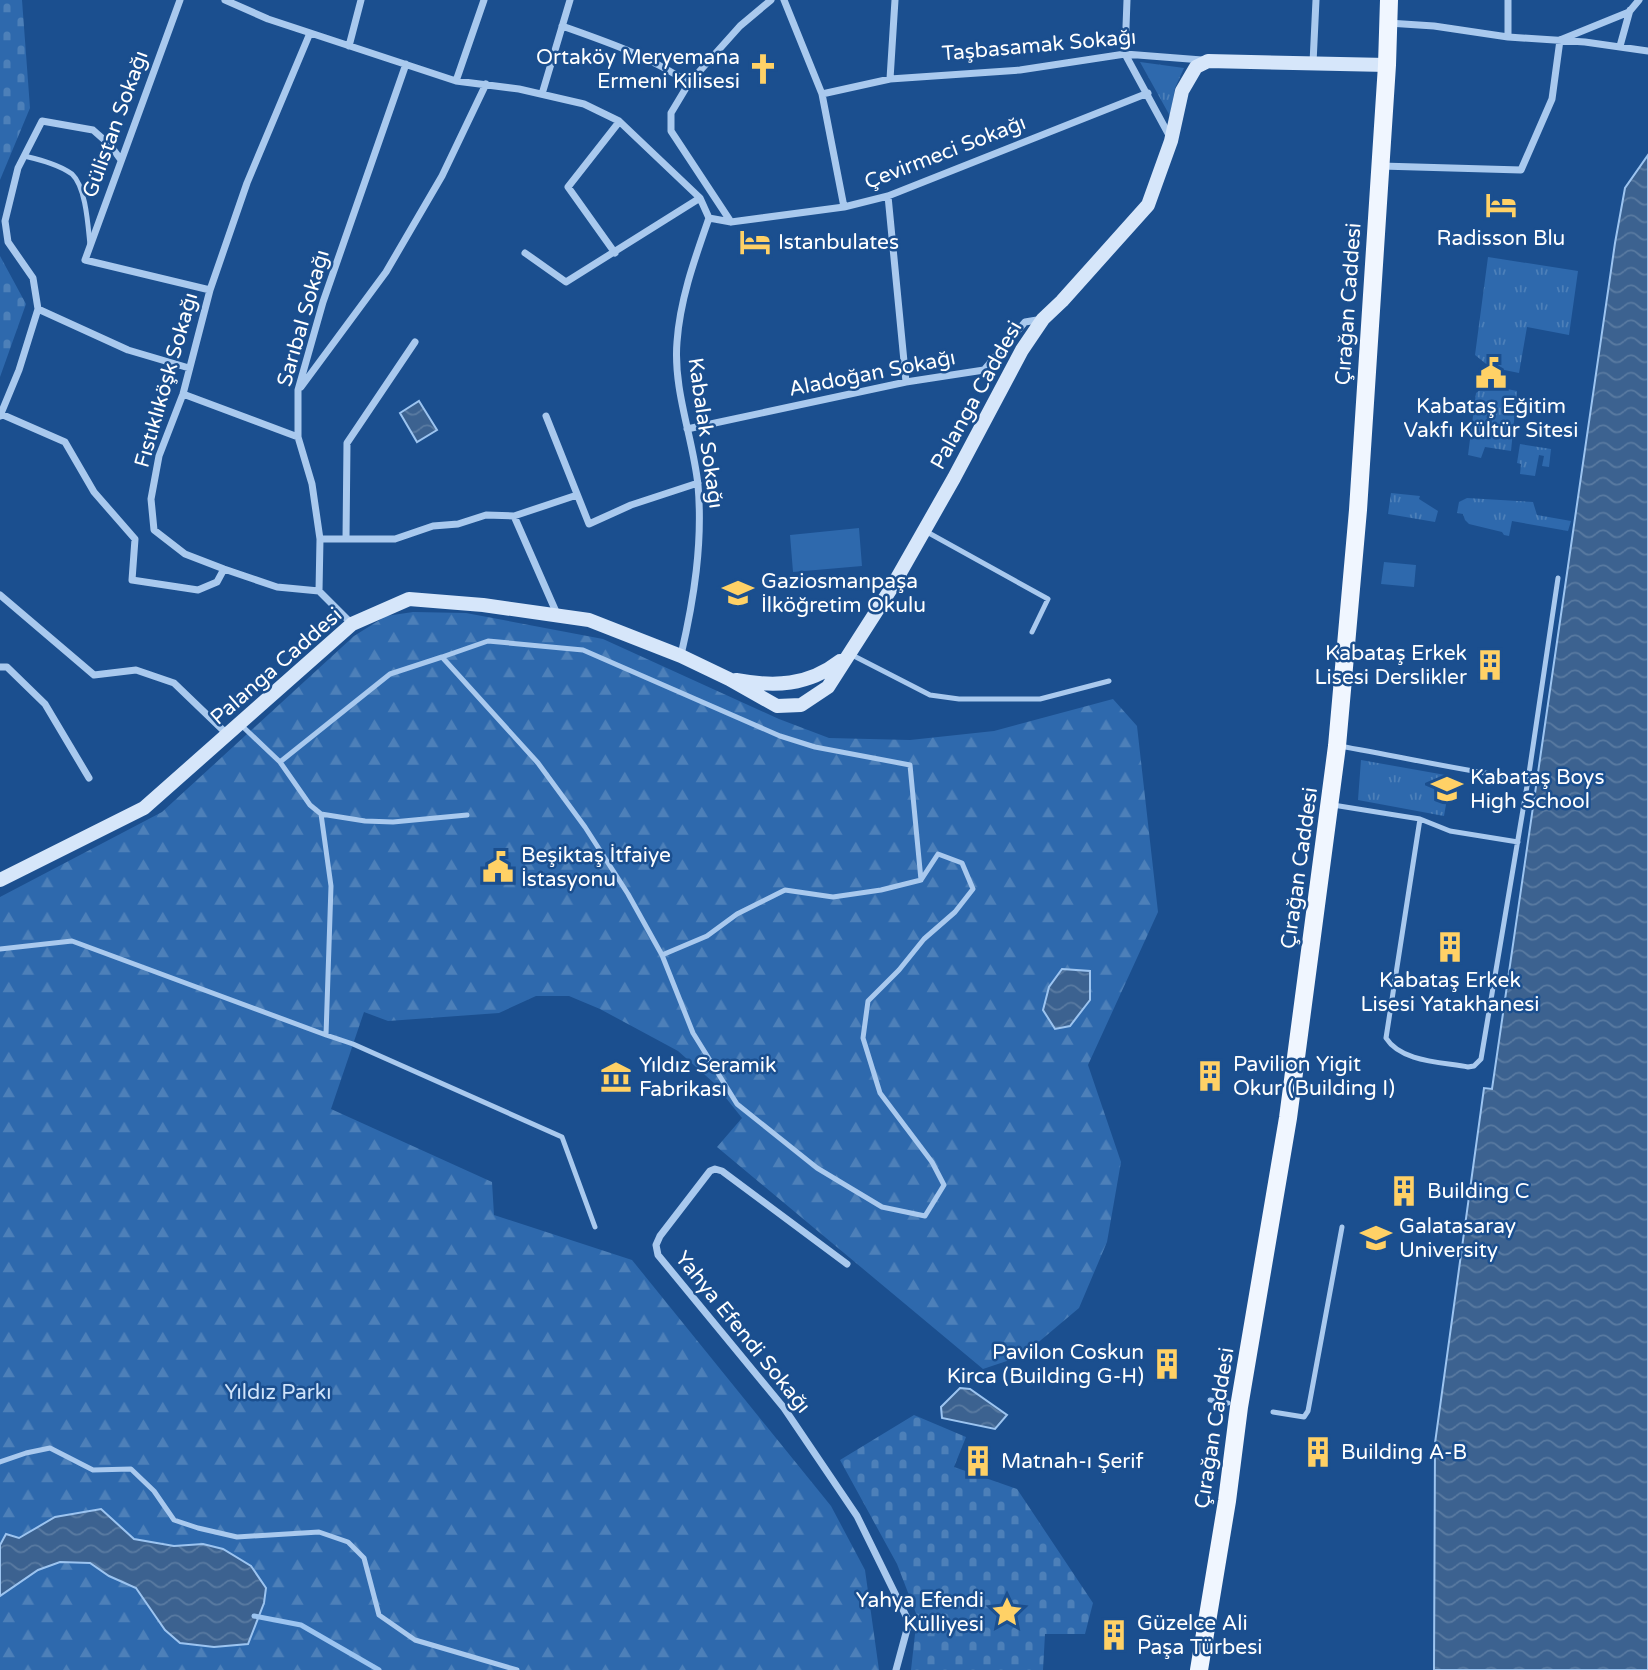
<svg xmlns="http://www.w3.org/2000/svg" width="1648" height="1670" font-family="'Varela Round',sans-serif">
<defs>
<pattern id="grass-tufts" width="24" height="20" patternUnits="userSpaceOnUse" patternTransform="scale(1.75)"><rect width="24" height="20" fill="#2e69ad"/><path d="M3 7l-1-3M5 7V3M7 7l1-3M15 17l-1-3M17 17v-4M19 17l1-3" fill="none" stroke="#4d80b9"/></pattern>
<pattern id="forest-firs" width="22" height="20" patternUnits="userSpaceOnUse" patternTransform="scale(1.75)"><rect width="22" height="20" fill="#2e69ad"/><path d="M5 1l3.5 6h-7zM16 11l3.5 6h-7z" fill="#4d80b9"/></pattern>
<pattern id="cemetery-stones" width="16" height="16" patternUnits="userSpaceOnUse" patternTransform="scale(1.75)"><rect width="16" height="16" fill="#2e69ad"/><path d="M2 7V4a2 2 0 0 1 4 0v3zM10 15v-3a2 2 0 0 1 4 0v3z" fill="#4d80b9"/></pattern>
<pattern id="water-waves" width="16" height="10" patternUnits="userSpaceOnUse" patternTransform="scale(1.75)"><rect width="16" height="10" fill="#3c6290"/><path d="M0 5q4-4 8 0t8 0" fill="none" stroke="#597aa1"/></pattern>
</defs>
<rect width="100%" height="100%" fill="#1b4f8f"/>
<!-- grass -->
<path fill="url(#grass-tufts)" d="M1140,62L1184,68L1175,88L1170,116Z
M1488,257L1578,271L1569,335L1527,327L1519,373L1490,367L1475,355Z
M1487,385L1517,391L1511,451L1485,447L1481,458L1468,455L1476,393Z
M1520,444L1551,449L1549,467L1542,466L1544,456L1539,455L1535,476L1520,474L1521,464L1517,463Z
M1391,493L1420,496L1419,499L1438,511L1435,522L1388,514Z
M1467,498L1533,502L1537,515L1571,521L1568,531L1512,521L1509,536L1504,535L1502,532L1469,524L1465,520L1463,514L1457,513L1459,502Z
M1361,760L1451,776L1444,816L1358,800Z"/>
<!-- forest -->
<path fill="url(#forest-firs)" d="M413,612L466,613L603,639L779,719L829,738L910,740L994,731L1113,699L1137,726L1158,912L1088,1065L1121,1162L1107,1242L1079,1308L1022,1356L983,1369L717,1147L742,1118L714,1083L678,1051L600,1009L569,996H536L499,1013L388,1021L364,1012L331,1109L492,1182L494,1215L632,1260L831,1506L865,1570L879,1670H0V897L162,812L354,636L386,616Z"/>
<!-- cemetery -->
<path fill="url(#cemetery-stones)" d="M0,0H22L30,108L0,180Z
M0,256L26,304L0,377Z
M914,1415L966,1437L954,1467L1017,1489L1093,1603L1085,1634H1045L1043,1670H911L917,1616L897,1564L840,1460Z"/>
<!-- garden -->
<path fill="#2e69ad" d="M859,528L862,566L793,572L790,535Z
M1384,562L1416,565L1414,587L1381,584Z"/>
<!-- water -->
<path fill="url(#water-waves)" stroke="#9cc4f0" stroke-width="2" d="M1648,155V1670H1434L1435,1443L1484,1088L1492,1089L1615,243L1625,188Z
M419,401L437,430L417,442L400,413Z
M1062,969L1090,971V1000L1070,1026L1055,1029L1043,1010L1049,987Z
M960,1388L970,1389L1007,1415L995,1429L942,1418L941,1407Z
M101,1509L134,1539L174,1546L203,1544L223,1549L251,1566L266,1588L264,1603L248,1644L214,1647L180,1643L165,1630L136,1588L109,1576L90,1563L60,1562L38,1570L0,1596V1545L6,1534L19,1538L55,1517Z"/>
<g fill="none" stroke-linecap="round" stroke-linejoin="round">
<!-- stream -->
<path stroke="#9cc4f0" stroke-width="5" d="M254,1616L301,1625L379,1670"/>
<!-- lane -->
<path stroke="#a9c9ee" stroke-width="5" d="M24,156C40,160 58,164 72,174C86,187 88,226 90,245
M927,532L1048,599L1032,632
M852,655L930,695L959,699H1040L1109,681
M442,657L488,641L583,650L780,736L815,747L910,765L921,880
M1339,746C1402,757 1465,771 1528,780
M280,762L390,674L442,657L538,763L585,827L628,894L662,955L693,1033L737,1104L817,1168L882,1207L925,1216L944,1185L932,1162L880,1093L863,1038L868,1001L899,970L924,939L955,912L973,889L962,863L938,854L921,880L881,890L833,897L785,890L737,914L707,936L662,955
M1333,805L1420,819L1450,831L1518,842
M321,814L365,821L393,822L467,815
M1420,819L1386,1038C1401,1062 1442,1062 1468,1067L1474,1066L1481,1059L1528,780L1558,578
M0,949L72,941L326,1035L331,886L321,814L310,805L280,762L240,724
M326,1035L353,1044L562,1137L595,1227
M1210,1400L1228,1403
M1273,1412L1304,1417L1308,1411L1342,1227
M0,1462L26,1453L50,1448L93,1470L131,1469L154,1491L174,1520L198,1528L237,1537L319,1532L348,1542L364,1558L379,1615L415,1640L517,1670"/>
<!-- street -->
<path stroke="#a9c9ee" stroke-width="7" d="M180,0L85,260L210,290
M225,0L268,19L456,81L519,89L584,104L619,121L700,198L709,218L731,222L844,207L888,196L1148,93
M784,0L822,94L844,207
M1127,0L1125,54L1170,137
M1508,0V37
M1388,23L1434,26L1508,37L1585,42L1648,51
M562,26C607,42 649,56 689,83
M310,33L247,183L210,290L183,394L159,456L151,499L154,530L185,554L224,569L277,587L319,591L352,624
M349,46L361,0
M1620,46L1630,10
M1313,63L1316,0
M890,79L895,0
M456,81L484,0
M542,94L570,0
M822,94L890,79L1020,70L1125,54L1202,60
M1381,166L1521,170L1552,99L1560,40L1629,12L1639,0
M888,196L906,382
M731,222L671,131V113L689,83L740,26L771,0
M525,253L566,282L700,198
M615,253L568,187L619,122
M38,309L128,350L189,368
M301,387L386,272L442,176L486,84
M183,394L298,437
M1,414L65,442L94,492L135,539L132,580L198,590L217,582L224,569
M0,416L19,370L38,309L33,278L8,242L5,221L18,168L42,121L93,130L110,145L121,160
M546,416L589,524L631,505L698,483
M687,429L906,382L984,370L1025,322L1043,319
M514,516L557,614
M320,539H395L433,526L458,524L486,515L514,516L577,495
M346,539L347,443L415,342
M319,591L320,539L312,484L298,437V390L323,302L406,64
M0,595L94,675L136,670L174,683L227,734
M681,655C694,599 703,543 698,485C693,438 673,390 677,342C680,299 695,258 709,218
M0,667H7L45,704L89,778
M847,1264L722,1171L715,1169L710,1171L660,1236L656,1245L658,1255L784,1408L857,1516L909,1622L896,1670"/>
<!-- secondary -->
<path stroke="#d6e6fa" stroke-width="14" d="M736,680C774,687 808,686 840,661
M0,880L144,808L352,624L409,599L483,605L589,620L681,656L729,679L777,706L801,705L828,687L892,587L954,478L1022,350L1043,319L1062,301L1148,205L1171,141L1182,91L1196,67L1208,61L1387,65"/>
<!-- primary -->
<path stroke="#f0f6ff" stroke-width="18" d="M1199,1670L1227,1501L1239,1407L1288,1118L1337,746L1358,510L1387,65L1389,0"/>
</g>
<!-- icons -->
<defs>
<symbol id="church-bare" viewBox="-9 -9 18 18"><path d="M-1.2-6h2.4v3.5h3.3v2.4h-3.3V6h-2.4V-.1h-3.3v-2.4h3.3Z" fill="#ffd166" stroke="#1b4f8f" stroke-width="2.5" paint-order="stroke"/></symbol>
<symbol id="hotel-bare" viewBox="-9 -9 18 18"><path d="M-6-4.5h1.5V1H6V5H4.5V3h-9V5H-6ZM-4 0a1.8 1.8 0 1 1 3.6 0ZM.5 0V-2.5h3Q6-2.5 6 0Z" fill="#ffd166" stroke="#1b4f8f" stroke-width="2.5" paint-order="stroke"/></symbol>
<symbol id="civic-bare" viewBox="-9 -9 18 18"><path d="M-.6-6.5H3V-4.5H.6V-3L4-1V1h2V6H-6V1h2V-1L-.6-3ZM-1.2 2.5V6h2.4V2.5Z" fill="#ffd166" stroke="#1b4f8f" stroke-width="2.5" paint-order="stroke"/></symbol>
<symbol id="school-bare" viewBox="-9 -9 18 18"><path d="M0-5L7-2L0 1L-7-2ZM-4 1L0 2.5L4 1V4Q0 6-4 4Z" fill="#ffd166" stroke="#1b4f8f" stroke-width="2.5" paint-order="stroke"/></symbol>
<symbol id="building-bare" viewBox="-9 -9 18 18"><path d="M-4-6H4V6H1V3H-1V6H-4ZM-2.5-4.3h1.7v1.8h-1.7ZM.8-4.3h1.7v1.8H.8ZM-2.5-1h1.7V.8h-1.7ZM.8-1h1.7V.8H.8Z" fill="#ffd166" stroke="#1b4f8f" stroke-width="2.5" paint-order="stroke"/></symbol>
<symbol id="museum-bare" viewBox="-9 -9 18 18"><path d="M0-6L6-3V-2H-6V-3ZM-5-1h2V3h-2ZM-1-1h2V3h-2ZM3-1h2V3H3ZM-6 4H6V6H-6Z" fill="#ffd166" stroke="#1b4f8f" stroke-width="2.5" paint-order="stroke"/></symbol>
<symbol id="university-bare" viewBox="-9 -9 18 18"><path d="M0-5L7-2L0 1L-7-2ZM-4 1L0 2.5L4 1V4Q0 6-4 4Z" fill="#ffd166" stroke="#1b4f8f" stroke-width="2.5" paint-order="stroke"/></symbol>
<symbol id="sight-bare" viewBox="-9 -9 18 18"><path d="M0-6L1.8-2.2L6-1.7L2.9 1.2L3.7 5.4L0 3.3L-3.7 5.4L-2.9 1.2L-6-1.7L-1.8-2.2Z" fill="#ffd166" stroke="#1b4f8f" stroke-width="2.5" paint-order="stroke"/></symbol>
</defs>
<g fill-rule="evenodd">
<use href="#church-bare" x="741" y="47" width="44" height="44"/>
<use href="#hotel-bare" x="1479" y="183" width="44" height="44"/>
<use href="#hotel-bare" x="733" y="220" width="44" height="44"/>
<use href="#civic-bare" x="1469" y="351" width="44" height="44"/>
<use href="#school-bare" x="716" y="571" width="44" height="44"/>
<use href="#building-bare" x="1468" y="643" width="44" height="44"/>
<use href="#school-bare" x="1425" y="767" width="44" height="44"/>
<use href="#civic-bare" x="476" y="845" width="44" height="44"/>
<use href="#building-bare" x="1428" y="925" width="44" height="44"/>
<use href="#building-bare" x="1188" y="1054" width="44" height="44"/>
<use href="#museum-bare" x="594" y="1055" width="44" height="44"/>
<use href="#building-bare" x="1382" y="1169" width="44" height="44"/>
<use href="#university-bare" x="1354" y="1216" width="44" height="44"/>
<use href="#building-bare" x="1145" y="1342" width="44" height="44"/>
<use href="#building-bare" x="1296" y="1430" width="44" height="44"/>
<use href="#building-bare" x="956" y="1439" width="44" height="44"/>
<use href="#sight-bare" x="985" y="1590" width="44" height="44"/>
<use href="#building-bare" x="1092" y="1613" width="44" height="44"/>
</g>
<g text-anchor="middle" stroke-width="5" stroke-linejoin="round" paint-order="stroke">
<!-- street labels -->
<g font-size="21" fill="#fff" stroke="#1b4f8f">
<text transform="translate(1039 45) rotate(-5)" y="7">Taşbasamak Sokağı</text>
<text transform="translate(115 124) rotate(-70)" y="7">Gülistan Sokağı</text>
<text transform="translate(945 152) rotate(-21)" y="7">Çevirmeci Sokağı</text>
<text transform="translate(1348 304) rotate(-86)" y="7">Çırağan Caddesi</text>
<text transform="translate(303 318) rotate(-74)" y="7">Sarıbal Sokağı</text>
<text transform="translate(872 373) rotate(-11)" y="7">Aladoğan Sokağı</text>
<text transform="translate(166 380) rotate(-74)" y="7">Fıstıklıköşk Sokağı</text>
<text transform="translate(976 395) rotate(-61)" y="7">Palanga Caddesi</text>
<text transform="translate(706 433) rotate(82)" y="7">Kabalak Sokağı</text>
<text transform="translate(276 666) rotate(-41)" y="7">Palanga Caddesi</text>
<text transform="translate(1299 868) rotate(-82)" y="7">Çırağan Caddesi</text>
<text transform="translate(743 1332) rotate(51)" y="7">Yahya Efendi Sokağı</text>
<text transform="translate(1214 1428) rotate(-81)" y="7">Çırağan Caddesi</text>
</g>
<!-- poi labels -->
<g font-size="21" fill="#fff" stroke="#1b4f8f" text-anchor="start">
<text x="740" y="64" text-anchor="end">Ortaköy Meryemana<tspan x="740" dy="24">Ermeni Kilisesi</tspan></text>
<text x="1501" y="245" text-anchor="middle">Radisson Blu</text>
<text x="778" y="249">Istanbulates</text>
<text x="1491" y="413" text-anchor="middle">Kabataş Eğitim<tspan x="1491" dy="24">Vakfı Kültür Sitesi</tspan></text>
<text x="761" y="588">Gaziosmanpaşa<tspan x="761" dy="24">İlköğretim Okulu</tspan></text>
<text x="1467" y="660" text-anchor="end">Kabataş Erkek<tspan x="1467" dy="24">Lisesi Derslikler</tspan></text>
<text x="1470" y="784">Kabataş Boys<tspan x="1470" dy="24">High School</tspan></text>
<text x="521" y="862">Beşiktaş İtfaiye<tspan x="521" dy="24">İstasyonu</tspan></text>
<text x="1450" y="987" text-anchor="middle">Kabataş Erkek<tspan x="1450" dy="24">Lisesi Yatakhanesi</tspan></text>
<text x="1233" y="1071">Pavilion Yigit<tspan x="1233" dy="24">Okur (Building I)</tspan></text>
<text x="639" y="1072">Yıldız Seramik<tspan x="639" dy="24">Fabrikası</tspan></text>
<text x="1427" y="1198">Building C</text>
<text x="1399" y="1233">Galatasaray<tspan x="1399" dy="24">University</tspan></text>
<text x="1144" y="1359" text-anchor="end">Pavilon Coskun<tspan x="1144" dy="24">Kirca (Building G-H)</tspan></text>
<text x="1341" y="1459">Building A-B</text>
<text x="1001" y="1468">Matnah-ı Şerif</text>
<text x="984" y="1607" text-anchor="end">Yahya Efendi<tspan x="984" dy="24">Külliyesi</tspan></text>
<text x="1137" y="1630">Güzelce Ali<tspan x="1137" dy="24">Paşa Türbesi</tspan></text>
</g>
<!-- park labels -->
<g font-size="21" fill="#cfe3fa" stroke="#1b4f8f">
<text x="278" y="1399">Yıldız Parkı</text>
</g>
</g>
</svg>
